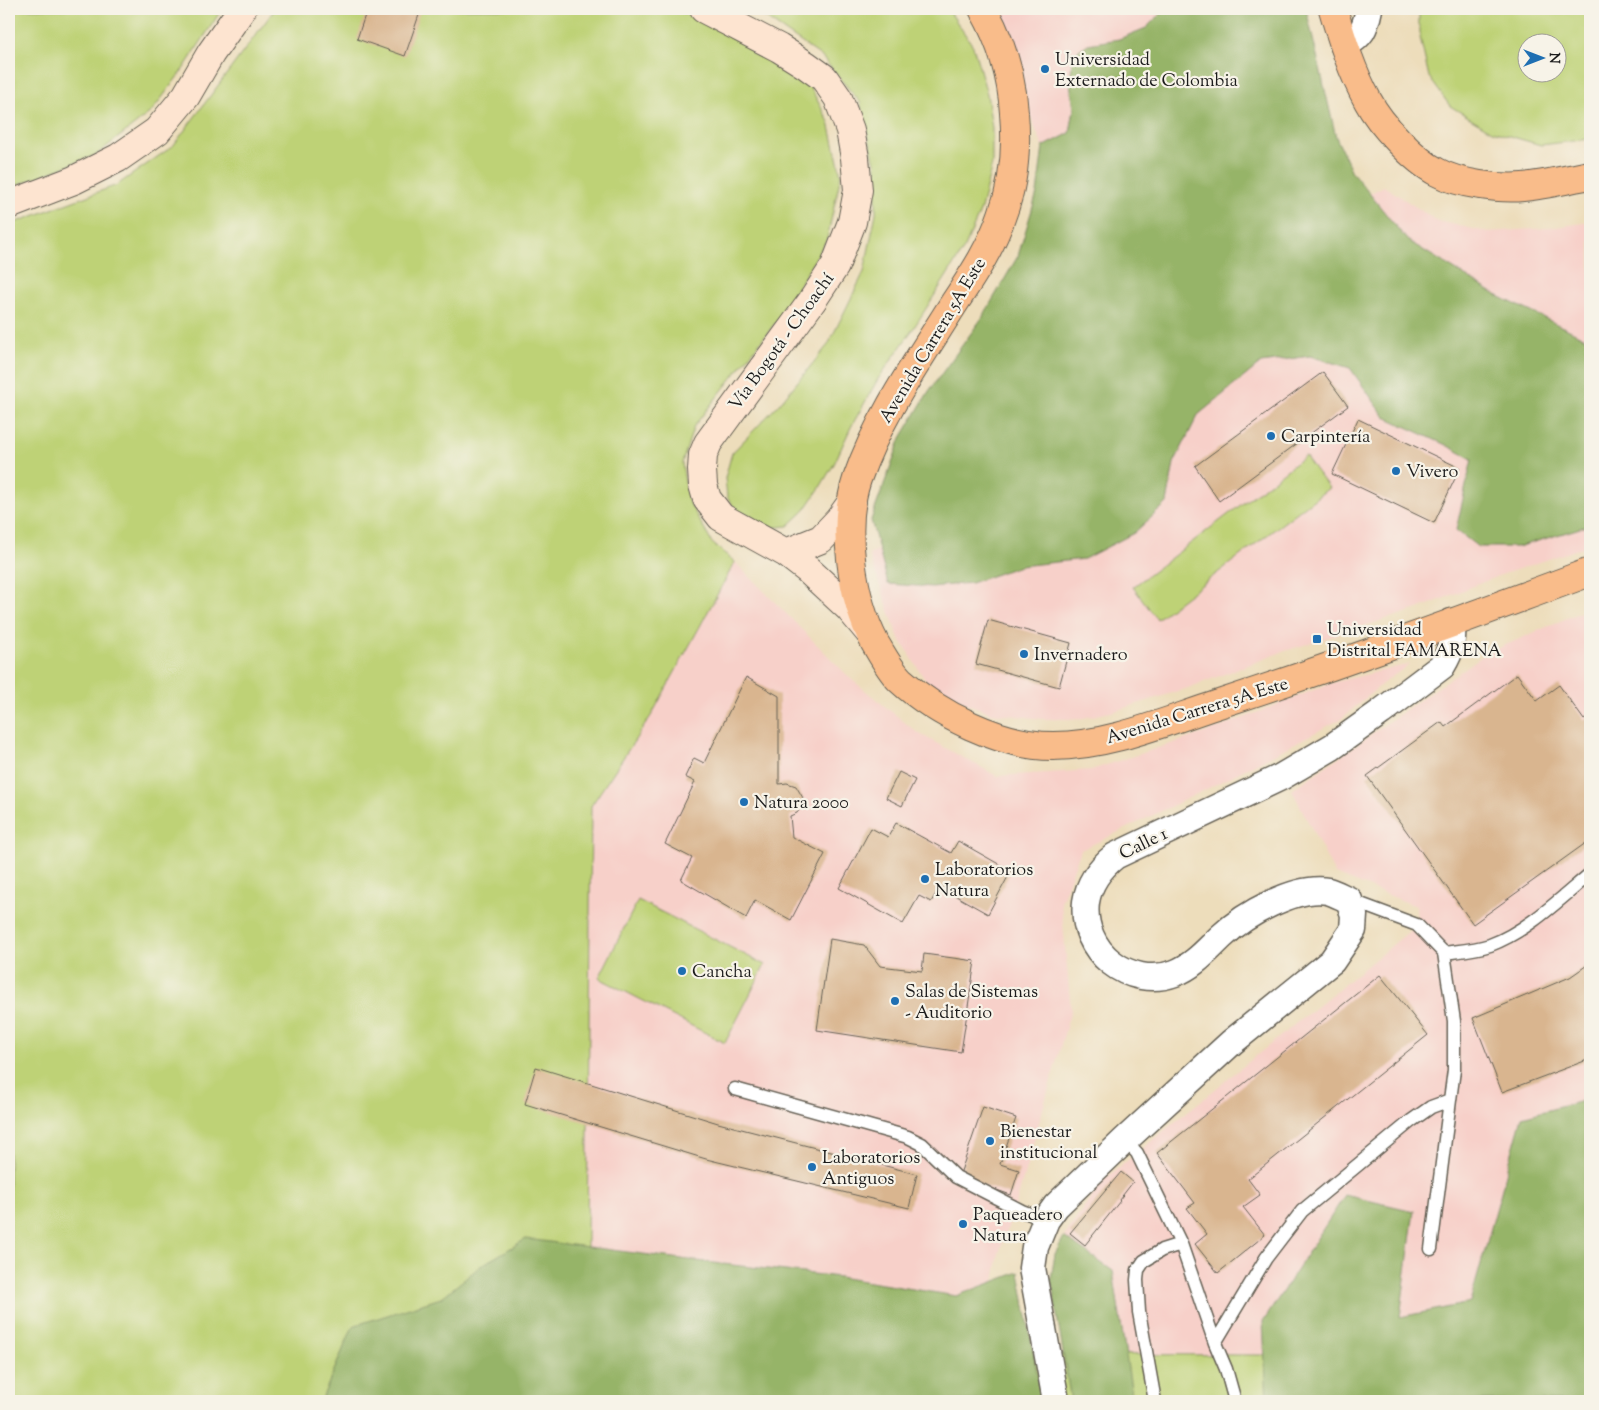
<svg xmlns="http://www.w3.org/2000/svg" width="1599" height="1410" font-family="'Sorts Mill Goudy',serif">
<rect width="100%" height="100%" fill="#f7f3e8"/>
<filter id="ink" filterUnits="userSpaceOnUse"><feTurbulence type="fractalNoise" baseFrequency=".02" numOctaves="2"/><feDisplacementMap in="SourceGraphic" scale="10" xChannelSelector="R" yChannelSelector="G"/><feConvolveMatrix kernelMatrix="1 2 1 2 8 2 1 2 1" color-interpolation-filters="sRGB"/></filter>
<filter id="wash" filterUnits="userSpaceOnUse"><feTurbulence type="fractalNoise" baseFrequency=".0096" numOctaves="4" result="noise"/><feDisplacementMap in="SourceGraphic" scale="20" xChannelSelector="R" yChannelSelector="G"/><feGaussianBlur stdDeviation="1.12" result="paint"/><feColorMatrix in="noise" values="0 0 0 0 0 0 0 0 0 0 0 0 0 0 0 0 0 1.4 0 .05"/><feComposite in="paint" operator="in"/></filter>
<g filter="url(#wash)">
<rect width="100%" height="100%" fill="#edddbb"/>
<!-- built -->
<path fill="#f7d0c9" d="M1000,9H1165L1146,28L1119,39L1088,44L1070,83L1074,109L1070,133L1043,147L1031,118L1009,33Z
M1384,186L1437,221L1487,232L1549,228L1590,222V545L1498,576L1418,609L1285,651L1188,688L1115,711L1079,719H1043L991,713L956,699L927,683L898,636L869,555L965,498L1234,264Z
M735,562L851,679L918,733L997,776L1091,770L1213,730L1331,683L1410,664L1382,684L1341,719L1205,790L1081,850L1061,902L1071,1010L1016,1204L999,1253L994,1281L956,1296L839,1277L705,1262L526,1239L130,1401L543,878L651,716Z
M1590,608V1099L1522,1117L1470,1303L1400,1318L1414,1211L1265,1376L1133,1401L1113,1271L1064,1237L1101,1182L1417,925L1416,906L1335,874L1292,790L1485,654Z"/>
<!-- green -->
<path fill="#bed276" stroke="#6d7749" fill-rule="evenodd" d="M9,9H222L184,68L152,111L96,155L9,188Z
M275,9H676L803,74L829,122L841,175L827,239L780,317L694,426L682,463L688,500L712,543L735,562L651,716L591,806L586,1353L1590,1356V1401H9V241L14,223L117,185L173,146Z
M753,9H948L973,46L987,94L992,128V164L981,209L965,247L913,329L878,379L851,427L834,464L819,489L805,510L788,526L768,528L740,517L727,497L725,478L732,453L780,403L828,345L864,272L876,213V167L860,102L821,56Z
M1419,9H1590V139L1541,145L1492,131L1450,106L1429,77L1419,33ZM1526,42H1556V72H1526Z
M1305,456L1329,488L1157,619L1133,587Z
M638,900L765,965L725,1043L599,978Z"/>
<!-- forest -->
<path fill="#96b467" stroke="#596842" d="M1165,9H1306L1336,137L1352,172L1407,240L1496,295L1590,340V525L1518,547H1478L1456,530L1472,459L1446,445L1385,417L1350,368L1310,356L1261,363L1198,415L1174,463L1167,503L1134,533L1084,559L1020,566L971,583L932,587L888,584L871,520L901,438L929,391L982,318L1018,256L1037,193L1043,147L1070,133L1074,109L1070,83L1073,54L1088,44L1119,39L1146,28Z
M1590,1099V1401H1267L1263,1322L1345,1195L1414,1211L1400,1317L1470,1303L1522,1117Z
M1064,1237L1113,1271L1133,1401H1071L1051,1279L1055,1254Z
M526,1239L705,1262L839,1277L956,1296L1019,1272L1042,1401H321L353,1326L441,1298L482,1265Z"/>
<g id="blocks">
<!-- building -->
<path fill="#d9b58f" d="M367,9H421L405,56L357,39Z
M1323,372L1348,406L1219,501L1195,466Z
M1358,419L1460,468L1434,523L1332,474Z
M988,620L1071,643L1059,687L976,664Z
M1517,674L1537,701L1559,685L1584,720L1590,715V840L1473,924L1367,776L1441,722L1445,727Z
M746,677L779,696V784L787,783L796,786L803,798L801,807L797,813L790,816L792,837L825,854L791,920L755,900L746,918L681,880L692,858L665,844L695,782L685,777L694,758L704,763Z
M899,772L915,780L902,806L886,798Z
M896,823L951,853L958,841L1011,871L988,914L940,887L931,902L919,896L903,924L839,888L871,828L888,837Z
M830,939L864,945L880,966L922,971L924,954L975,961L961,1052L817,1030Z
M1590,963V1059L1502,1092L1473,1018L1570,977Z
M1380,975L1428,1035L1248,1179L1260,1195L1243,1207L1265,1235L1218,1273L1195,1244L1207,1234L1187,1208L1195,1203L1157,1153Z
M536,1067L718,1123L917,1174L909,1208L706,1159L525,1104Z
M983,1107L1016,1118L1000,1164L1019,1170L1011,1195L959,1177Z
M1121,1172L1133,1182L1119,1200L1120,1201L1085,1245L1070,1233Z"/>
</g>
</g>
<g filter="url(#ink)">
<use href="#blocks" fill-opacity="0" stroke="#656054" stroke-width="1"/>
<g fill="none" stroke-linecap="round" stroke-linejoin="round">
<defs>
<path id="service" d="M1350,900L1417,925L1444,953C1459,951 1475,950 1490,945C1526,932 1560,899 1590,874
M1444,953L1454,1021V1070L1450,1100
M735,1089L908,1137L922,1144L956,1177L1022,1211L1046,1220
M1125,1140L1137,1153L1181,1244L1215,1343L1226,1369L1235,1401
M1215,1343L1266,1258L1302,1211L1411,1121L1431,1107L1450,1100L1431,1249
M1155,1401L1139,1312L1137,1280L1138,1270L1144,1261L1162,1250L1181,1244"/>
<path id="minor" d="M1344,46C1362,36 1365,29 1369,9
M1056,1401L1032,1268L1035,1247L1046,1220L1056,1206L1125,1140L1232,1042L1332,961L1353,930L1354,915L1349,900C1342,897 1335,893 1328,891C1296,885 1244,915 1222,936C1208,949 1194,966 1175,973C1129,990 1080,951 1086,902C1089,882 1100,868 1115,856L1281,777L1332,747L1381,712L1442,666C1452,650 1453,641 1452,622"/>
<path id="secondary" d="M704,9L779,48L806,65L824,78L838,98L850,130L855,158L858,190L852,222L835,266L812,301L708,443L703,455L702,470L703,485L707,499L721,517L786,553L808,570L849,608L869,632
M9,205L74,180L118,158L157,131L186,96L211,53L242,9
M786,553L821,539L839,520L852,502"/>
<path id="primary" d="M983,9C1001,41 1012,77 1014,113C1017,147 1014,183 1002,215C991,248 972,276 953,305C918,361 879,416 857,479C841,527 852,599 875,643C882,655 890,670 900,680C937,714 1001,746 1053,746C1108,746 1164,722 1216,705C1342,664 1466,618 1590,572
M1333,9C1342,40 1352,72 1368,101C1380,124 1414,160 1437,172C1459,184 1498,189 1523,187C1545,185 1568,179 1590,175"/>
</defs>
<!-- service casing -->
<use href="#service" stroke="#656054" stroke-width="15"/>
<!-- minor casing -->
<use href="#minor" stroke="#656054" stroke-width="29"/>
<!-- secondary casing -->
<use href="#secondary" stroke="#656054" stroke-width="30"/>
<!-- primary casing -->
<use href="#primary" stroke="#656054" stroke-width="30"/>
<!-- service -->
<use href="#service" stroke="#fff" stroke-width="12"/>
<!-- minor -->
<use href="#minor" stroke="#fff" stroke-width="26"/>
<!-- secondary -->
<use href="#secondary" stroke="#fde4d0" stroke-width="28"/>
<!-- primary -->
<use href="#primary" stroke="#f9bc8a" stroke-width="28"/>
</g>
</g>
<!-- markers -->
<g fill="#1f6fb2" stroke="#f7f3e8" stroke-width="2">
<circle cx="1045" cy="69" r="5"/>
<circle cx="1271" cy="436" r="5"/>
<circle cx="1396" cy="471" r="5"/>
<rect x="1312" y="634" width="10" height="10" rx="2.5"/>
<circle cx="1024" cy="654" r="5"/>
<circle cx="744" cy="802" r="5"/>
<circle cx="925" cy="879" r="5"/>
<circle cx="682" cy="971" r="5"/>
<circle cx="895" cy="1001" r="5"/>
<circle cx="990" cy="1141" r="5"/>
<circle cx="812" cy="1167" r="5"/>
<circle cx="963" cy="1224" r="5"/>
</g>
<g text-anchor="middle" stroke-width="4.5" stroke-linejoin="round" paint-order="stroke">
<!-- poi labels -->
<g font-size="18" fill="#1c1c1c" stroke="#f7f3e8" text-anchor="start">
<text x="1055" y="65">Universidad<tspan x="1055" dy="21">Externado de Colombia</tspan></text>
<text x="1281" y="442">Carpintería</text>
<text x="1406" y="477">Vivero</text>
<text x="1327" y="635">Universidad<tspan x="1327" dy="21">Distrital FAMARENA</tspan></text>
<text x="1034" y="660">Invernadero</text>
<text x="754" y="808">Natura 2000</text>
<text x="935" y="875">Laboratorios<tspan x="935" dy="21">Natura</tspan></text>
<text x="692" y="977">Cancha</text>
<text x="905" y="997">Salas de Sistemas<tspan x="905" dy="21">- Auditorio</tspan></text>
<text x="1000" y="1137">Bienestar<tspan x="1000" dy="21">institucional</tspan></text>
<text x="822" y="1163">Laboratorios<tspan x="822" dy="21">Antiguos</tspan></text>
<text x="973" y="1220">Paqueadero<tspan x="973" dy="21">Natura</tspan></text>
</g>
<!-- street labels -->
<g font-size="18" fill="#1c1c1c" stroke="#f7f3e8">
<text transform="translate(932 340) rotate(-59)" y="6">Avenida Carrera 5A Este</text>
<text transform="translate(781 341) rotate(-54)" y="6">Vía Bogotá - Choachí</text>
<text transform="translate(1197 710) rotate(-17)" y="6">Avenida Carrera 5A Este</text>
<text transform="translate(1143 843) rotate(-26)" y="6">Calle 1</text>
</g>
</g>
<!-- margin -->
<rect width="1599" height="1410" fill="none" stroke="#f7f3e8" stroke-width="30"/>
<!-- north arrow -->
<g transform="translate(1542 58) rotate(90)"><circle r="24" fill="#f7f3e8" stroke="#9f9d96"/>
<path d="M0-4L9 19L0 12L-9 19Z" fill="#1f6fb2"/>
<text y="-8" font-size="14" font-weight="bold" text-anchor="middle" fill="#1c1c1c">N</text>
</g>
</svg>
